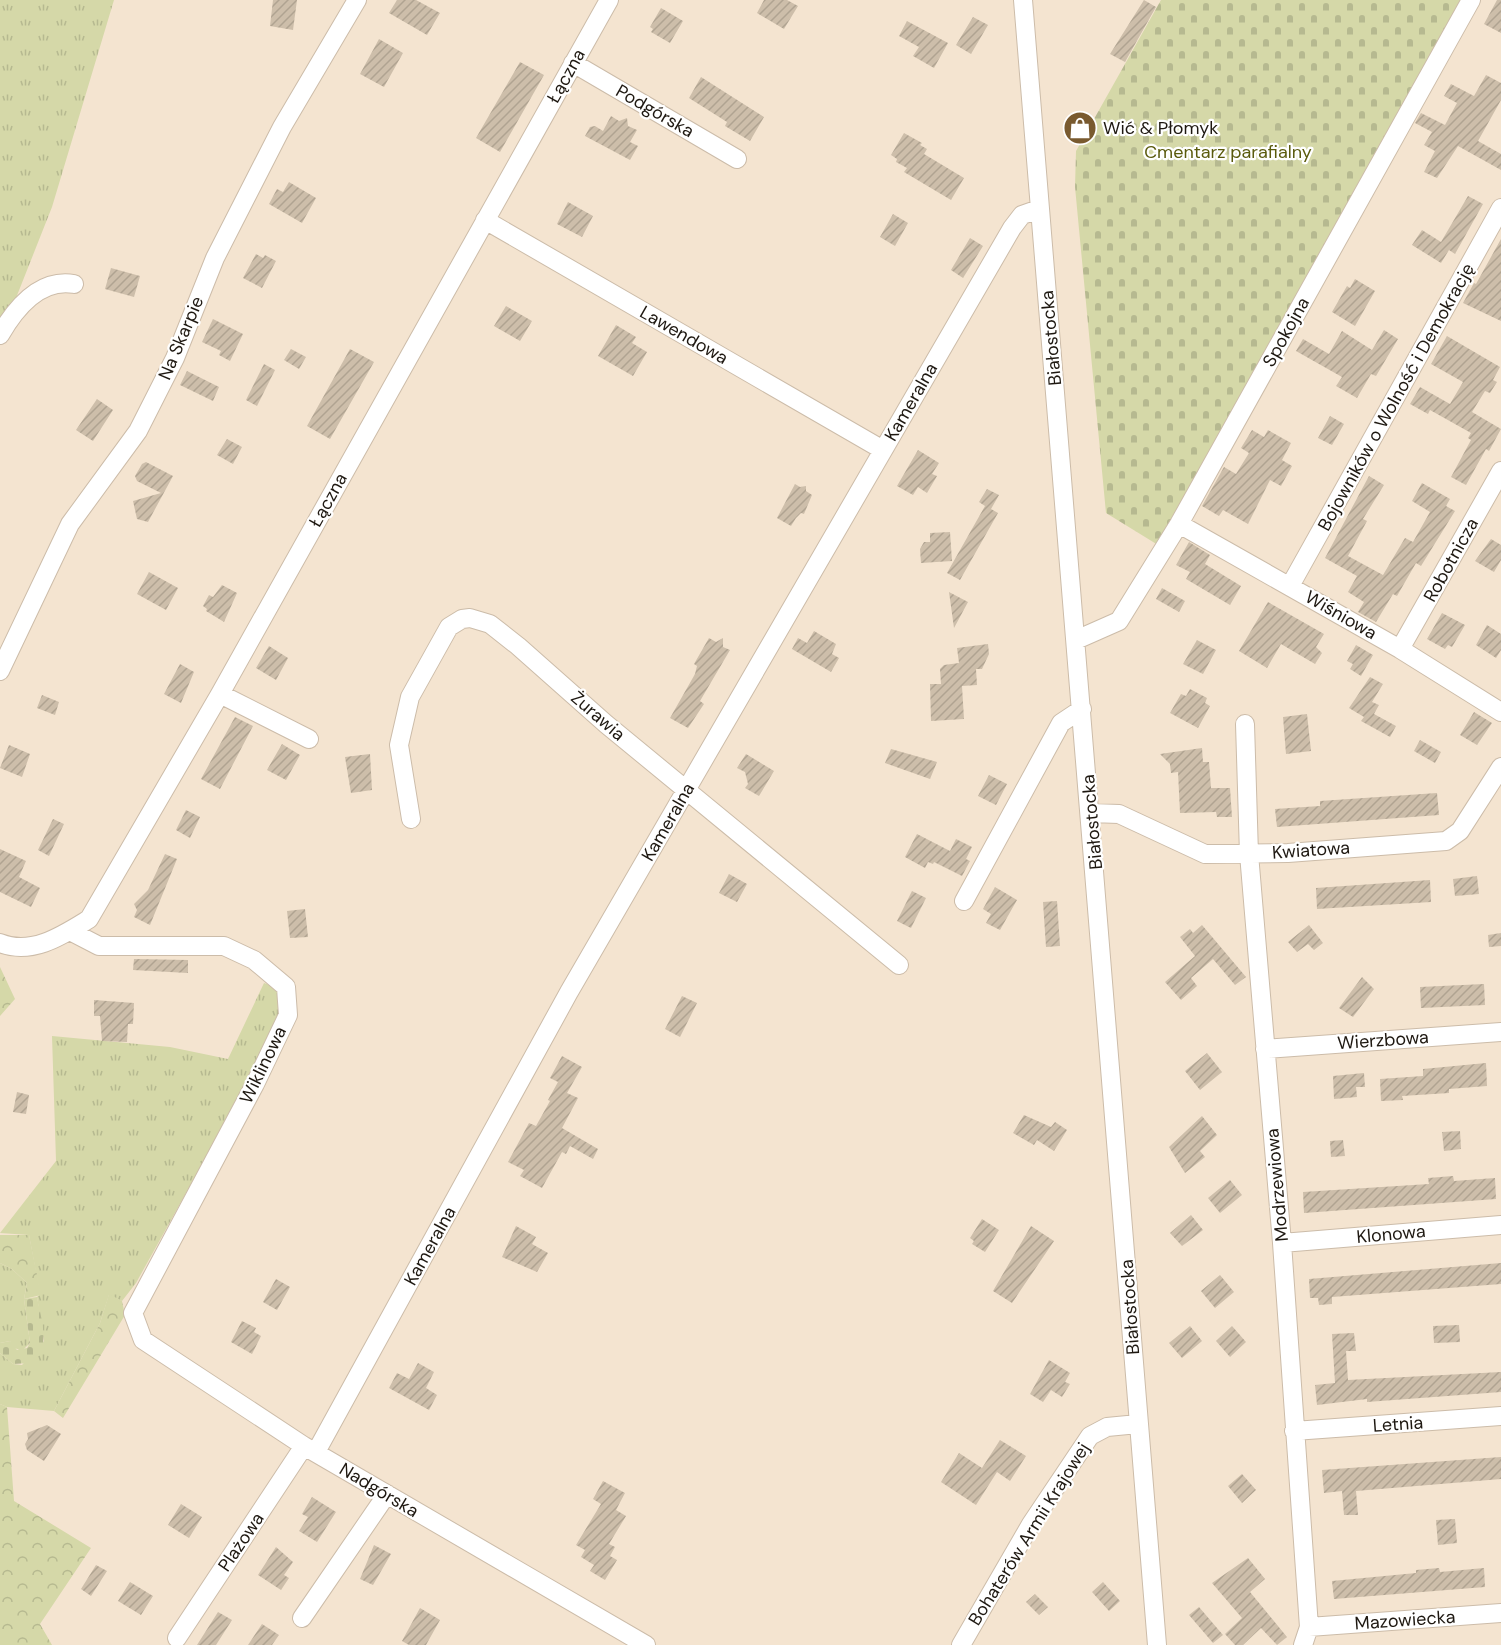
<svg xmlns="http://www.w3.org/2000/svg" width="1501" height="1645" font-family="'DM Sans',sans-serif">
<defs>
<pattern id="grass-tufts" width="24" height="20" patternUnits="userSpaceOnUse" patternTransform="scale(1.5)"><rect width="24" height="20" fill="#d5d8a8"/><path d="M3 7l-1-3M5 7V3M7 7l1-3M15 17l-1-3M17 17v-4M19 17l1-3" fill="none" stroke="#b6b990"/></pattern>
<pattern id="forest-crowns" width="20" height="18" patternUnits="userSpaceOnUse" patternTransform="scale(1.5)"><rect width="20" height="18" fill="#d5d8a8"/><path d="M2 6a3 3 0 1 1 6 0M12 15a3 3 0 1 1 6 0" fill="none" stroke="#b6b990"/></pattern>
<pattern id="cemetery-stones" width="16" height="16" patternUnits="userSpaceOnUse" patternTransform="scale(1.5)"><rect width="16" height="16" fill="#d5d8a8"/><path d="M2 7V4a2 2 0 0 1 4 0v3zM10 15v-3a2 2 0 0 1 4 0v3z" fill="#b6b990"/></pattern>
<pattern id="building-hatch" width="6" height="6" patternUnits="userSpaceOnUse" patternTransform="scale(1.5)"><rect width="6" height="6" fill="#cdbeaa"/><path d="M-1 1l2-2M0 6l6-6M5 7l2-2" fill="none" stroke="#b0a391"/></pattern>
</defs>
<rect width="100%" height="100%" fill="#f4e4d0"/>
<!-- grass -->
<path fill="url(#grass-tufts)" d="M0,0H114L52,207L16,298L0,320Z
M264,983L278,988L284,1010L276,1031L136,1283L122,1301L109,1295L100,1323L54,1411L7,1407L0,1404V1353L13,1364L22,1365L44,1341L37,1297L40,1294L29,1235L0,1233L56,1161L52,1036L170,1047L228,1059Z
M0,1263L12,1269L27,1283L24,1299L30,1343L22,1351L12,1347L10,1341L0,1343Z"/>
<!-- forest -->
<path fill="url(#forest-crowns)" d="M0,967L15,999L0,1016Z
M0,1235H29L41,1295L24,1299L27,1283L12,1269L0,1263Z
M109,1294L122,1301L125,1315L63,1418L54,1411L100,1323Z
M0,1404L7,1407L14,1501L91,1548L40,1624L52,1645H0Z"/>
<!-- cemetery -->
<path fill="url(#cemetery-stones)" d="M1161,0H1464L1158,545L1106,513L1075,187L1076,151Z
M37,1297C41,1319 52,1348 31,1363L13,1364L0,1353V1343L10,1341L17,1350L27,1348L30,1343L24,1299Z"/>
<!-- building -->
<path fill="url(#building-hatch)" d="M273,0H297L293,30L270,26Z
M397,0H416L440,13L427,35L389,13Z
M764,0H787L798,6L784,29L757,13Z
M1144,0L1156,7L1125,62L1110,54Z
M1497,0H1501V33L1484,24Z
M661,8L683,21L670,43L651,32L653,29L650,27Z
M973,17L988,25L971,54L956,45Z
M907,21L948,43L934,68L913,56L919,47L899,36Z
M379,39L403,53L384,87L360,74Z
M520,62L544,75L500,152L476,138Z
M1486,75L1501,83V100L1478,141L1501,154V170L1458,146L1437,178L1424,172L1435,151L1424,145L1432,132L1415,123L1421,113L1445,125L1457,103L1444,96L1451,84L1474,96Z
M701,77L764,117L750,141L725,126L727,122L689,98Z
M611,116L619,121L627,118L628,126L637,130L630,142L638,146L630,160L585,136L590,127L595,126L603,131Z
M904,133L922,143L920,145L927,149L924,154L964,178L951,200L904,172L907,168L896,162L897,159L891,155Z
M289,182L316,198L302,223L269,204L277,189L283,192Z
M1468,196L1483,204L1455,254L1449,250L1441,263L1412,245L1422,230L1441,242Z
M568,202L593,216L582,237L557,224Z
M893,214L908,223L895,246L880,237Z
M970,238L983,246L963,278L951,270Z
M1501,239V321L1463,303L1474,283L1476,284Z
M256,254L263,258L265,255L276,261L262,288L243,278Z
M111,268L140,276L134,297L105,289Z
M1355,279L1375,291L1355,326L1332,312L1347,286L1350,288Z
M506,306L532,321L520,341L494,326Z
M213,319L243,334L230,361L219,355L221,351L202,342Z
M616,325L636,337L632,343L647,352L633,376L598,356Z
M1384,330L1398,339L1376,376L1371,374L1357,398L1336,386L1342,377L1296,351L1303,339L1329,354L1342,331L1372,350Z
M1447,336L1500,367L1493,380L1497,382L1490,393L1485,391L1472,412L1501,429L1489,451L1486,449L1466,485L1451,477L1471,440L1468,438L1471,433L1430,410L1428,414L1410,404L1420,387L1450,404L1463,382L1431,364Z
M291,349L306,357L299,369L284,360Z
M350,349L374,362L330,439L307,426Z
M264,364L275,370L257,406L246,400Z
M187,371L219,387L213,401L180,385Z
M97,399L113,410L93,441L76,430Z
M1330,416L1344,424L1332,445L1318,438Z
M1252,430L1264,437L1268,430L1291,443L1282,460L1292,466L1281,486L1270,480L1248,524L1223,510L1219,516L1202,506L1224,467L1236,474L1249,453L1241,448Z
M227,439L242,447L233,464L217,455Z
M918,450L939,463L932,474L937,476L927,493L918,487L913,495L897,486Z
M146,462L173,476L148,522L137,519L133,501L161,493L137,481L135,476L142,464Z
M1369,476L1384,485L1363,519L1367,521L1348,556L1383,575L1405,538L1413,542L1430,512L1412,501L1422,483L1450,499L1446,506L1455,511L1421,566L1416,563L1397,596L1393,594L1376,622L1358,612L1364,602L1348,592L1357,576L1325,558Z
M795,484L800,487L806,486V491L812,495L804,514L801,513L796,518L791,526L777,518Z
M987,489L999,495L991,509L998,513L960,580L947,573L985,506L979,502Z
M950,532L952,561L921,563L920,549L924,542H930V533Z
M1491,539L1501,545V560L1494,572L1475,561Z
M1189,542L1210,555L1205,564L1241,586L1230,605L1186,579L1190,572L1176,565Z
M149,572L178,588L166,610L137,594Z
M222,585L237,593L224,622L206,611L207,609L203,606L209,595L213,597Z
M1162,588L1185,601L1179,612L1156,599Z
M949,592L968,602L954,628Z
M1268,602L1324,634L1316,647L1322,653L1315,664L1281,644L1267,668L1239,651Z
M1442,613L1465,625L1452,647L1448,645L1445,649L1427,639Z
M1487,625L1501,634V650L1496,658L1476,645Z
M814,631L836,644L832,654L839,658L831,672L792,649L798,638L807,643Z
M709,638L716,642L723,638V647L730,650L700,701L704,704L688,728L670,718L695,674L697,666L694,664Z
M1197,640L1216,650L1203,674L1183,664Z
M988,644L989,654L982,669H976L977,685L962,686L964,719L931,721L930,684H941L940,669L944,665L959,663L957,648Z
M1356,645L1373,655L1361,676L1350,669L1353,664L1347,661Z
M269,646L288,658L276,680L256,668Z
M180,664L194,672L181,703L164,694Z
M1370,677L1383,684L1372,702L1379,705L1374,714L1396,726L1390,737L1361,721L1364,717L1349,708Z
M1190,689L1207,698L1205,703L1210,706L1198,728L1170,713L1181,694L1186,696Z
M42,695L59,702L55,715L37,708Z
M1474,712L1492,723L1477,745L1460,735Z
M1307,714L1311,751L1286,754L1283,717Z
M235,717L253,726L220,789L201,779Z
M1420,740L1441,752L1435,763L1414,751Z
M282,744L300,755L286,780L267,770Z
M9,745L30,754L22,777L0,768Z
M1202,748L1203,762H1209L1211,788H1230L1232,817H1217L1216,812L1180,813L1178,772L1171,773L1170,764L1160,754Z
M891,749L937,762L930,779L885,763Z
M370,754L372,790L351,793L345,757Z
M746,754L774,771L759,796L745,788L748,784L745,772L737,768Z
M989,775L1007,784L996,805L978,796Z
M1437,793L1439,815L1277,827L1275,809L1320,806V801Z
M186,810L200,817L190,838L176,830Z
M53,819L64,824L49,856L38,850Z
M917,834L950,851L956,839L972,847L966,859L970,861L962,876L934,862L933,864L928,862L925,868L905,857Z
M0,849L26,861L19,877L40,888L31,907L0,892Z
M165,854L177,859L150,925L134,917L137,910L134,904L148,890Z
M729,874L747,884L737,902L719,893Z
M1477,876L1479,894L1455,896L1453,879Z
M1430,880L1431,902L1317,909L1316,888Z
M995,887L1017,900L1000,930L986,923L991,914L983,909Z
M912,891L926,898L911,928L897,921Z
M1057,901L1060,946L1046,947L1043,902Z
M305,909L308,937L290,938L287,911Z
M1202,925L1246,977L1235,985L1213,959L1191,978L1197,986L1181,1000L1165,982L1195,956L1180,937L1190,929L1193,933Z
M1309,925L1323,943L1314,950L1308,944L1297,952L1288,942Z
M1501,933V946L1489,947L1488,935Z
M134,959L188,960V973L133,970Z
M1362,977L1374,989L1353,1017L1339,1008Z
M1484,984L1485,1005L1421,1008L1420,987Z
M682,996L697,1003L680,1037L665,1029Z
M94,1000L134,1003L133,1024H128L127,1042L102,1041L100,1016H94Z
M1207,1053L1222,1072L1200,1090L1185,1071Z
M562,1056L582,1067L567,1093L578,1098L562,1128L598,1149L593,1159L570,1146L566,1154L562,1152L542,1188L520,1176L524,1170L508,1162L529,1123L536,1126L550,1101L548,1100L558,1082L550,1078Z
M1486,1063L1487,1086L1449,1089V1093L1402,1096L1403,1100L1381,1101L1380,1079L1423,1076V1069Z
M1364,1073L1365,1087H1356L1357,1097L1334,1099L1333,1076Z
M17,1092L29,1095L26,1114L13,1112Z
M1024,1115L1051,1127L1055,1122L1067,1130L1054,1151L1037,1140L1034,1145L1013,1133Z
M1202,1116L1217,1135L1200,1151L1205,1157L1185,1173L1169,1147Z
M1460,1131L1461,1149L1444,1151L1442,1132Z
M1343,1140L1345,1156L1331,1157L1330,1141Z
M1453,1176L1454,1181L1495,1178L1496,1199L1304,1213L1303,1192L1429,1184L1428,1178Z
M1230,1180L1242,1195L1220,1213L1208,1198Z
M1191,1215L1203,1230L1182,1246L1170,1233Z
M982,1219L999,1230L985,1252L972,1244L974,1241L970,1238Z
M516,1226L536,1237L532,1244L548,1253L537,1272L502,1257Z
M1031,1226L1054,1241L1012,1303L993,1291Z
M1501,1263V1284L1332,1297V1304L1319,1305L1318,1298H1310L1309,1279Z
M1220,1275L1234,1292L1215,1308L1201,1291Z
M276,1279L290,1287L277,1310L263,1302Z
M242,1321L256,1328L254,1332L261,1336L252,1354L231,1342Z
M1459,1325L1460,1342L1434,1343L1433,1326Z
M1190,1326L1202,1341L1182,1358L1169,1343Z
M1232,1326L1246,1342L1230,1357L1216,1341Z
M1354,1333L1356,1351H1346L1348,1380L1501,1372V1392L1367,1402V1399L1317,1405L1315,1385L1335,1383L1332,1334Z
M1049,1360L1070,1373L1065,1382L1070,1384L1062,1397L1051,1390L1043,1402L1030,1394Z
M418,1363L434,1372L426,1388L437,1395L429,1410L389,1388L397,1373L409,1379Z
M47,1425L61,1434L44,1461L27,1450L25,1444L28,1439L27,1433Z
M1000,1440L1026,1456L1010,1481L997,1472L976,1505L941,1482L959,1453L982,1468Z
M1501,1457V1479L1356,1491L1358,1515H1344L1342,1491L1324,1493L1322,1470Z
M1242,1474L1256,1490L1242,1503L1228,1486Z
M603,1481L625,1493L616,1510L626,1516L609,1544L615,1547L610,1556L617,1560L605,1580L590,1571L594,1565L581,1557L585,1550L576,1545L601,1504L593,1499Z
M312,1497L336,1512L317,1542L299,1531L308,1517L302,1514Z
M181,1504L202,1517L189,1538L168,1525Z
M1455,1519L1457,1543L1438,1545L1436,1520Z
M374,1545L391,1554L373,1585L360,1579Z
M276,1547L293,1562L284,1575L289,1578L281,1590L258,1575Z
M1248,1558L1265,1579L1250,1592L1287,1637L1277,1645L1261,1628L1243,1645H1235L1225,1634L1242,1618L1212,1583Z
M96,1565L107,1571L91,1596L81,1589Z
M1439,1568L1440,1572L1484,1568L1485,1587L1334,1599L1332,1581L1416,1573V1570Z
M130,1582L153,1596L141,1615L118,1601Z
M1103,1582L1120,1601L1109,1611L1092,1592Z
M1035,1594L1048,1607L1039,1615L1026,1602Z
M1199,1607L1223,1635L1213,1643L1189,1615Z
M420,1608L440,1620L426,1645H409L402,1641Z
M218,1612L232,1620L216,1645H197Z
M262,1624L279,1635L272,1645H248Z"/>
<g fill="none" stroke-linecap="round" stroke-linejoin="round">
<defs>
<path id="minor" d="M1023,0L1157,1645
M573,63L737,159
M485,220L883,450
M0,335C15,309 39,278 74,284
M1179,524L1400,649L1501,712
M1290,586L1501,208
M1076,640L1119,621L1179,524L1471,0
M1400,649L1501,471
M0,671L70,524L138,431L175,358L215,258L282,127L357,0
M220,694L309,739
M1245,724L1249,854L1282,1243L1309,1627L1303,1645
M1091,813L1119,814L1205,854L1288,853L1446,841L1460,831L1501,767
M411,819L399,745L410,697L449,627L462,619L470,618L490,624L518,646L606,724L899,965
M964,901L1061,723L1082,709
M70,931L99,946H224L254,960L286,987L288,1015L255,1084L133,1313L143,1340L304,1446L646,1645
M0,943C32,956 63,935 89,919L220,694L609,0
M1265,1049L1501,1032
M1282,1243L1501,1225
M1294,1431L1501,1416
M316,1452L569,992L1012,228L1022,215L1039,209
M302,1618L387,1494
M1309,1627L1501,1613
M177,1638L304,1446
M961,1645L1031,1524L1090,1436L1107,1427L1138,1424"/>
</defs>
<!-- minor casing -->
<use href="#minor" stroke="#ccbca9" stroke-width="20"/>
<!-- minor -->
<use href="#minor" stroke="#fff" stroke-width="18"/>
</g>
<!-- icons -->
<defs>
<symbol id="shop-disc" viewBox="-11 -11 22 22"><circle r="9.5" fill="#795a2f" stroke="#fff"/><path d="M-5-2.5h2.3a2.7 3.5 0 0 1 5.4 0H5L5.5 6h-11ZM-1.5-2.5h3a1.5 2.3 0 0 0-3 0Z" fill="#fff"/></symbol>
</defs>
<g fill-rule="evenodd">
<use href="#shop-disc" x="1061" y="109" width="38" height="38"/>
</g>
<g text-anchor="middle" stroke-width="4.5" stroke-linejoin="round" paint-order="stroke">
<!-- street labels -->
<g font-size="18" fill="#1e1811" stroke="#fff">
<text transform="translate(566 76) rotate(-61)" y="6">Łączna</text>
<text transform="translate(655 111) rotate(30)" y="6">Podgórska</text>
<text transform="translate(1286 332) rotate(-61)" y="6">Spokojna</text>
<text transform="translate(684 335) rotate(30)" y="6">Lawendowa</text>
<text transform="translate(181 338) rotate(-67)" y="6">Na Skarpie</text>
<text transform="translate(1051 338) rotate(-95)" y="6">Białostocka</text>
<text transform="translate(1396 397) rotate(-61)" y="6">Bojowników o Wolność i Demokrację</text>
<text transform="translate(911 402) rotate(-60)" y="6">Kameralna</text>
<text transform="translate(328 500) rotate(-61)" y="6">Łączna</text>
<text transform="translate(1451 560) rotate(-61)" y="6">Robotnicza</text>
<text transform="translate(1341 615) rotate(30)" y="6">Wiśniowa</text>
<text transform="translate(598 716) rotate(41)" y="6">Żurawia</text>
<text transform="translate(668 822) rotate(-60)" y="6">Kameralna</text>
<text transform="translate(1092 822) rotate(-95)" y="6">Białostocka</text>
<text transform="translate(1311 850) rotate(-4)" y="6">Kwiatowa</text>
<text transform="translate(1383 1040) rotate(-4)" y="6">Wierzbowa</text>
<text transform="translate(263 1065) rotate(-64)" y="6">Wiklinowa</text>
<text transform="translate(1277 1185) rotate(-95)" y="6">Modrzewiowa</text>
<text transform="translate(1391 1234) rotate(-5)" y="6">Klonowa</text>
<text transform="translate(430 1246) rotate(-61)" y="6">Kameralna</text>
<text transform="translate(1130 1307) rotate(-94)" y="6">Białostocka</text>
<text transform="translate(1398 1424) rotate(-4)" y="6">Letnia</text>
<text transform="translate(379 1490) rotate(31)" y="6">Nadgórska</text>
<text transform="translate(1029 1534) rotate(-58)" y="6">Bohaterów Armii Krajowej</text>
<text transform="translate(241 1542) rotate(-56)" y="6">Plażowa</text>
<text transform="translate(1405 1620) rotate(-4)" y="6">Mazowiecka</text>
</g>
<!-- poi labels -->
<g font-size="18" fill="#1e1811" stroke="#fff" text-anchor="start">
<text x="1103" y="134">Wić &amp; Płomyk</text>
</g>
<!-- park labels -->
<g font-size="18" fill="#5a5a0c" stroke="#fff">
<text x="1228" y="158">Cmentarz parafialny</text>
</g>
</g>
</svg>
